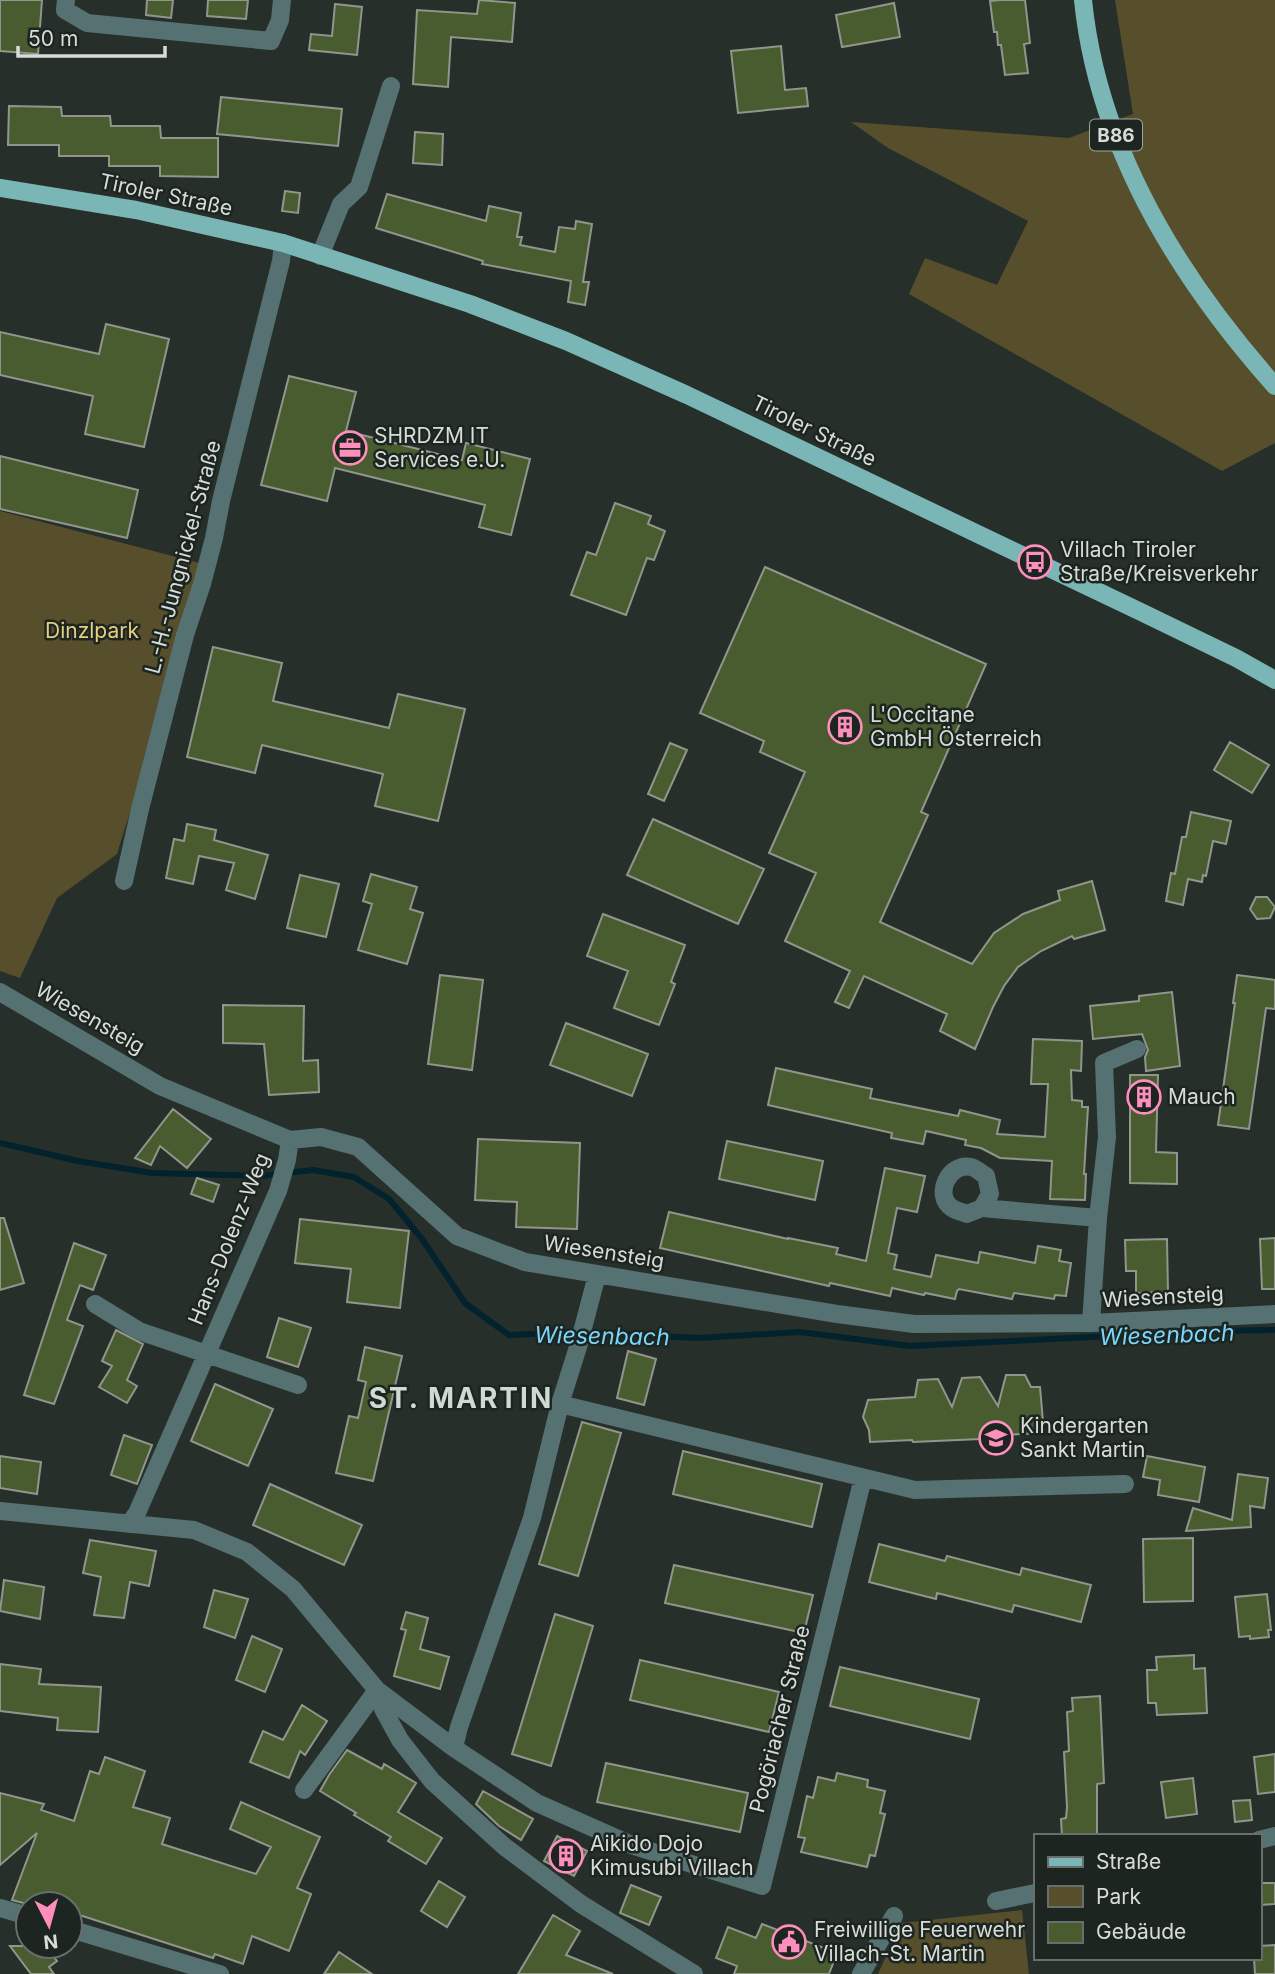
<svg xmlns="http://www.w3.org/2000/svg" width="1275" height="1974" font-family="Inter,sans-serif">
<rect width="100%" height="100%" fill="#272f2a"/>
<!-- green -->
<path fill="#574e2c" d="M1115,0H1275V443L1222,471L909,294L925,258L997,285L1028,221L888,148L851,122L1069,138L1133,114Z
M0,511L207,565L117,854L57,898L20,978L0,971Z
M1022,1910L1029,1974H878L901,1923Z"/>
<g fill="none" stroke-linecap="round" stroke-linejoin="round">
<!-- stream -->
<path stroke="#02222e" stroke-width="6" d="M0,1143L78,1161L152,1173L261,1176L313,1170L354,1177L389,1199L422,1239L465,1303L509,1335L579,1332L698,1338L800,1332L910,1346L1212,1331L1275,1330"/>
</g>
<!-- building -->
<path fill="#495c2f" stroke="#91968d" stroke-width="2" d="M0,0H42L38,54L0,51Z
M147,0H173L171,18L146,15Z
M208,0H248L246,19L207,16Z
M479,0L515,3L512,42L451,37L448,87L413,84L417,10L477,14Z
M1000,0H1025L1030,43L1024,44L1028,73L1005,75L1001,45H998L997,32H994L990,1Z
M894,3L900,37L842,47L836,15Z
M335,4L362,7L357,55L309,50L311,34L332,36Z
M781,46L785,90L806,88L808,106L738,113L731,51Z
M221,97L342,109L338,146L217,134Z
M9,106L61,107L62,116H110L111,126H160L161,138H218V177L160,176V166H109V156H59V145H8Z
M415,132L443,134L442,165L413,163Z
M285,191L300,193L298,213L282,211Z
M387,194L486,221L489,206L521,213L517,237H522L520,245L555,252L559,227L575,229L576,221L592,224L583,282H589L585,305L568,302L571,281L482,264L483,261L376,228Z
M106,324L169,339L144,447L85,434L93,396L0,375V332L99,354Z
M289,376L356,392L346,431L462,460L466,443L530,459L511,535L479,527L485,505L335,468L327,501L261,485Z
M0,456L138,490L127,538L0,509Z
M615,503L651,516L648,524L665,531L654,560L647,558L626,615L571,595L587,552L596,555Z
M765,567L986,664L921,812L928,815L880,922L972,964L994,933L1023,914L1060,900L1058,891L1092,881L1105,930L1074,939L1072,936L1041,951L1018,967L1004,986L993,1007L975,1049L940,1031L947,1014L864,976L849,1008L835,1002L850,971L785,941L816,873L769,853L805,772L760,752L764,741L700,713Z
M213,647L282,663L273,701L389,728L398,694L465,709L438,821L375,806L383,774L262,745L255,773L187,757Z
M1230,742L1269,765L1252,793L1214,770Z
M670,743L687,750L664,801L648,794Z
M1191,812L1231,821L1226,844L1213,841L1206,876L1203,875L1202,882L1188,879L1183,905L1166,901L1171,873L1175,874L1182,837H1186Z
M653,819L764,869L738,924L627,875Z
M187,824L216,830L214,840L268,855L255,899L226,890L234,863L199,856L193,884L166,878L174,839L184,841Z
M371,874L417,887L410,909L423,913L407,964L358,950L372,904L363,901Z
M300,875L339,884L326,937L287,928Z
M1256,897H1267L1275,907L1270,918L1257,919L1250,909Z
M603,914L685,945L671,982L675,984L659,1025L614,1008L628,971L587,956Z
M440,975L483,980L472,1070L428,1064Z
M1237,975L1275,980V1009L1266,1008L1249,1129L1218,1125L1235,1003H1233Z
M1172,992L1180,1066L1146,1071L1145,1057L1148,1050L1142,1034L1093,1039L1090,1006L1139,1001V996Z
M223,1005L304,1006L303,1061L318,1060L319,1092L269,1095L264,1044L223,1043Z
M566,1023L648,1054L632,1096L550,1065Z
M1033,1039L1082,1041L1081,1071L1071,1070L1072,1100L1082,1101V1107H1088L1084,1174H1086L1085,1200L1050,1199L1052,1161L1000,1158L981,1148L965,1145L966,1140L926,1131L923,1144L891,1138L892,1133L768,1105L776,1068L872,1089L870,1098L958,1116L960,1110L1000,1120L997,1134L1045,1137L1048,1084H1031Z
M1130,1075H1158L1156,1152L1177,1153V1184L1130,1183Z
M173,1109L211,1139L187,1168L160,1146L151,1165L135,1158Z
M478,1139L580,1143L577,1229L516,1227L517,1202L475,1200Z
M727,1141L823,1161L815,1200L719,1179Z
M885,1168L925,1176L917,1212L897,1208L888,1253L897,1255L894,1269L931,1277L936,1255L978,1263L980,1252L1035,1263L1038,1246L1061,1250L1059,1261L1071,1263L1066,1296L1055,1295L1054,1299L1014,1293L1012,1299L959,1289L957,1291L955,1299L925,1293L924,1295L892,1288L890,1296L830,1283L829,1286L660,1248L669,1212L788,1239V1238L838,1248L836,1254L866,1261Z
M197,1178L219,1185L213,1202L191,1194Z
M0,1218H4L24,1283L0,1290Z
M300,1219L409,1231L400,1308L347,1302L351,1269L295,1263Z
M1275,1238V1289H1262L1260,1239Z
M1167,1239L1168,1292L1136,1293V1271H1126L1125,1240Z
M74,1243L106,1255L93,1290L80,1285L67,1320L83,1326L54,1404L24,1395Z
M279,1318L311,1328L298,1367L267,1357Z
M116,1330L143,1344L127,1380L137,1386L127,1403L99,1387L112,1366L102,1361Z
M365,1347L402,1356L373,1481L336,1473L349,1416L358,1418L366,1382L358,1380Z
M628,1351L656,1359L644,1405L617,1398Z
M1006,1375H1025L1031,1387H1040L1044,1433L1003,1435V1438L913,1442L912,1440L870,1442L869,1430L863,1417L868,1400L915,1397L918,1380L938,1379L952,1407L962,1378L980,1377L998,1406Z
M215,1384L273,1409L248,1466L191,1441Z
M582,1422L621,1433L578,1576L539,1564Z
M124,1435L152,1445L137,1484L111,1475Z
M683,1451L822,1484L812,1527L673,1494Z
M0,1456L41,1462L37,1494L0,1488Z
M1147,1456L1205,1467L1199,1502L1158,1495L1160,1480L1143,1477Z
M1238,1474L1268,1478L1264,1508L1250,1506L1251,1527L1186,1531L1193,1508L1232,1520Z
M270,1484L362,1525L344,1565L253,1525Z
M1193,1538V1601L1144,1602L1143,1539Z
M90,1540L156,1551L149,1586L130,1582L124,1618L94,1615L101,1577L83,1573Z
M879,1544L945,1561L947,1556L1020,1575L1022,1568L1091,1585L1081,1622L1014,1605L1012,1612L937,1593L936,1599L869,1582Z
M674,1565L813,1595L804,1633L665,1603Z
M4,1580L44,1587L40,1619L0,1611Z
M214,1590L248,1599L235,1638L204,1627Z
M1267,1594L1271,1630H1268L1269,1637L1250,1639V1636L1239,1637L1235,1597Z
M406,1612L428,1618L420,1649L449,1657L440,1689L394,1676L406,1630L401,1629Z
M555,1614L593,1626L551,1766L512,1754Z
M252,1636L282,1649L265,1692L236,1680Z
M1194,1655V1669L1205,1668L1207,1713L1157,1715L1156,1703H1148L1147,1670H1157L1156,1657Z
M640,1660L779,1692L769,1732L630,1700Z
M0,1664L41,1669L39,1684L101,1687L98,1732L57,1730L58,1718L0,1711Z
M840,1667L979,1699L970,1739L830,1706Z
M1100,1696L1104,1783L1097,1784V1836H1062L1061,1819L1066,1818L1067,1807L1064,1752L1069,1751L1067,1712L1073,1711L1072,1698Z
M302,1705L327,1721L305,1755L300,1751L289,1778L250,1762L263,1731L283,1740Z
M347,1750L382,1769L384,1764L416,1783L398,1812L442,1838L426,1864L388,1841L391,1837L354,1815L356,1813L320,1791L329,1775Z
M1275,1754V1792L1258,1794L1254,1757Z
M105,1757L145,1771L133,1807L170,1818L162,1844L256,1874L271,1847L230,1829L241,1802L320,1837L297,1888L311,1894L289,1951L252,1936L243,1964L215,1954L213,1958L70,1912V1904H27L12,1900L37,1833L0,1865V1793L44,1804L41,1810L74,1821L90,1771L99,1774Z
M606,1763L748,1793L740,1832L597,1802Z
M837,1773L868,1780L867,1787L885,1791L880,1813L885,1814L875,1856L870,1855L867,1867L801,1852L805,1838L798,1837L807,1796L813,1798L818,1777L835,1781Z
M1193,1778L1197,1814L1166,1818L1161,1782Z
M483,1791L533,1819L521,1840L499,1826L476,1804Z
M1250,1800L1252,1820L1235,1822L1233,1801Z
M557,1836L587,1851L574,1876L544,1861Z
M439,1881L465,1897L447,1927L421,1911Z
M1259,1883H1275V1904L1259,1905Z
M631,1885L661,1897L649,1925L620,1913Z
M553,1915L580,1931L566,1955L613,1974H518Z
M762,1924L837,1953L829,1974H734L737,1966L716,1958L728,1927L756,1938Z
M1275,1945V1974H1255L1254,1958H1259V1946Z
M10,1946H45L57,1961L49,1967L54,1974H31Z
M339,1952L372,1974H324Z"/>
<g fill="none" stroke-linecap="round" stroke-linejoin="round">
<!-- minor -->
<path stroke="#557171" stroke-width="18" d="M66,0L65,10L87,23L271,41L280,20L282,0
M320,256L341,204L359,187L391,86
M124,881L140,809L185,635L202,584L214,538L221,501L281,261L283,243
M0,992L160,1086L290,1140L321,1137L358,1147L457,1236L525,1262L837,1314L914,1324L1091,1323L1275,1314
M982,1208L990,1194L986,1176C982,1174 976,1168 971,1167C949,1162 933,1195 952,1208C956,1211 963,1212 967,1214L982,1208L1098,1218
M95,1304L139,1331L298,1385
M1091,1323L1098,1218L1107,1137L1104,1063L1137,1049
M560,1404L915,1490L1125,1484
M0,1511L194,1530L247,1552L293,1589L377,1690L454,1748L537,1803L634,1846L762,1886L863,1478
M129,1524L137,1513L278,1191L287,1160L290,1140
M385,1696L383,1709L400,1740L432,1781L505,1847L581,1904L694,1974
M454,1748L459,1727L532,1518L560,1404L578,1347L597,1275
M304,1790L377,1690
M1259,1840L1275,1836
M996,1901L1035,1893
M0,1908L28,1916
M70,1929L220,1974
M861,1974L894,1916"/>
<!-- major -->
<path stroke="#7ab6b5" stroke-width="18" d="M1083,0C1098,148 1178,277 1275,386
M0,188L136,210L283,243L470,304L566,341L687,395L1141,612L1236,658L1275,680"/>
</g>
<!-- icons -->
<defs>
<symbol id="office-ring" viewBox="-11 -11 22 22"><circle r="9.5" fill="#1d2521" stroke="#fe8ebc" stroke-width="1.5"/><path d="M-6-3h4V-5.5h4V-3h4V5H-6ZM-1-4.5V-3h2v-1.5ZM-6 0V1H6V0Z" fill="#fe8ebc"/></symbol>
<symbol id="bus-ring" viewBox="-11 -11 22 22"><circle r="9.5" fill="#1d2521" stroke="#fe8ebc" stroke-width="1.5"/><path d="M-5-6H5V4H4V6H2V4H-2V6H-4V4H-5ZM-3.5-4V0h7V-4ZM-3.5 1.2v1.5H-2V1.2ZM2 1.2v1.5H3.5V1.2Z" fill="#fe8ebc"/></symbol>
<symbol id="building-ring" viewBox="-11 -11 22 22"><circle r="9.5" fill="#1d2521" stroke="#fe8ebc" stroke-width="1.5"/><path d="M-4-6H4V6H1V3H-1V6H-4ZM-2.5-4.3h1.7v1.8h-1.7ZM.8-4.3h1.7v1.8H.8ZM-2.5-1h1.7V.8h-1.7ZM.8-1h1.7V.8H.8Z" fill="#fe8ebc"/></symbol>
<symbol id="school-ring" viewBox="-11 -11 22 22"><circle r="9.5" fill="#1d2521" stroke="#fe8ebc" stroke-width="1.5"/><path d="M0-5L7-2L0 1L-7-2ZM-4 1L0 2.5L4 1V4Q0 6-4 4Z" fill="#fe8ebc"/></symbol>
<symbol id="civic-ring" viewBox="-11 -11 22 22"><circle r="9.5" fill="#1d2521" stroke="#fe8ebc" stroke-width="1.5"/><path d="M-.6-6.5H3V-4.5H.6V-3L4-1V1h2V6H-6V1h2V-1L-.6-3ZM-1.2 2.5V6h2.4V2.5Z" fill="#fe8ebc"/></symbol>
</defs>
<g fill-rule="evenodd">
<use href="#office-ring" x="331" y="429" width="38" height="38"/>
<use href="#bus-ring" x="1016" y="543" width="38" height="38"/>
<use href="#building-ring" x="826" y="708" width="38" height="38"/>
<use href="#building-ring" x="1125" y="1078" width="38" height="38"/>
<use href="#school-ring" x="977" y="1419" width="38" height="38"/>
<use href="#building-ring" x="547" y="1837" width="38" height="38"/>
<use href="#civic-ring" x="770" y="1923" width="38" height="38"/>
</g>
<g text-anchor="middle" stroke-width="5" stroke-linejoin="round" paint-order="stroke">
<!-- shield labels -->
<rect fill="#1d2521" stroke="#9fa5a2" stroke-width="2" x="1090" y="119.5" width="52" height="31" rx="5"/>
<g font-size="19" font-weight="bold" fill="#d7dcd9">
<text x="1116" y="142">B86</text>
</g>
<!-- street labels -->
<g font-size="21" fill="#d7dcd9" stroke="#1d2521">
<text transform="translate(166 195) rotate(12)" y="7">Tiroler Straße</text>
<text transform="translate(814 431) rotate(26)" y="7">Tiroler Straße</text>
<text transform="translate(183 557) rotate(-75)" y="7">L.-H.-Jungnickel-Straße</text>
<text transform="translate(90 1018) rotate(30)" y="7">Wiesensteig</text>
<text transform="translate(229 1239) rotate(-68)" y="7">Hans-Dolenz-Weg</text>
<text transform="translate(604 1252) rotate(9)" y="7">Wiesensteig</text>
<text transform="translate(1163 1297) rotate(-3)" y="7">Wiesensteig</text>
<text transform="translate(780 1719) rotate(-76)" y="7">Pogöriacher Straße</text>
</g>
<!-- poi labels -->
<g font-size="21" fill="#d7dcd9" stroke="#1d2521" text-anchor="start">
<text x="374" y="443">SHRDZM IT<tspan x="374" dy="24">Services e.U.</tspan></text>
<text x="1060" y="557">Villach Tiroler<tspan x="1060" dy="24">Straße/Kreisverkehr</tspan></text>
<text x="870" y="722">L'Occitane<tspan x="870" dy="24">GmbH Österreich</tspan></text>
<text x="1168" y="1104">Mauch</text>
<text x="1020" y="1433">Kindergarten<tspan x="1020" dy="24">Sankt Martin</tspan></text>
<text x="590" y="1851">Aikido Dojo<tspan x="590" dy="24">Kimusubi Villach</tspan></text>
<text x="814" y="1937">Freiwillige Feuerwehr<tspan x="814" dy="24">Villach-St. Martin</tspan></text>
</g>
<!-- park labels -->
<g font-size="21" fill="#e4ce7f" stroke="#1d2521">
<text x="92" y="638">Dinzlpark</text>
</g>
<!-- water labels -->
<g font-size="23" font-style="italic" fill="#7bd6fd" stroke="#1d2521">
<text transform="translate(1167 1335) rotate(-2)" y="8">Wiesenbach</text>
<text transform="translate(602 1336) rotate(1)" y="8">Wiesenbach</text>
</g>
<!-- district labels -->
<g font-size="28" font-weight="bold" letter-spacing="2" fill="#cfdad4" stroke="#1d2521">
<text x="461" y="1408">ST. MARTIN</text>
</g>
</g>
<!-- legend -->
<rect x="1034" y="1834" width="228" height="126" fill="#1d2521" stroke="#676e6b" stroke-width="2"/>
<rect x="1048" y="1857" width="35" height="10" fill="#7ab6b5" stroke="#676e6b" stroke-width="2"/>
<text x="1096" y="1869" font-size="21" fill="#d7dcd9">Straße</text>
<rect x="1048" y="1886" width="35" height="21" fill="#574e2c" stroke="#676e6b" stroke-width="2"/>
<text x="1096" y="1904" font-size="21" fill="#d7dcd9">Park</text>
<rect x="1048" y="1922" width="35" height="21" fill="#495c2f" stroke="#676e6b" stroke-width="2"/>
<text x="1096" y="1939" font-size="21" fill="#d7dcd9">Gebäude</text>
<!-- north arrow -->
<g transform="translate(49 1925) rotate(174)"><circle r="33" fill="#1d2521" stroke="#676e6b" stroke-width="2"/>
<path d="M0-5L12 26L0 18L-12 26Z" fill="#fe8ebc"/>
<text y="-10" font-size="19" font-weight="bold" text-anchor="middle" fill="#d7dcd9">N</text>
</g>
<!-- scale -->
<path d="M18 46v10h147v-10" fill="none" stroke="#d7dcd9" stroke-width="3.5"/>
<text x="28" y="46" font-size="21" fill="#d7dcd9" stroke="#1d2521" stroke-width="5" paint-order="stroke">50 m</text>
</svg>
